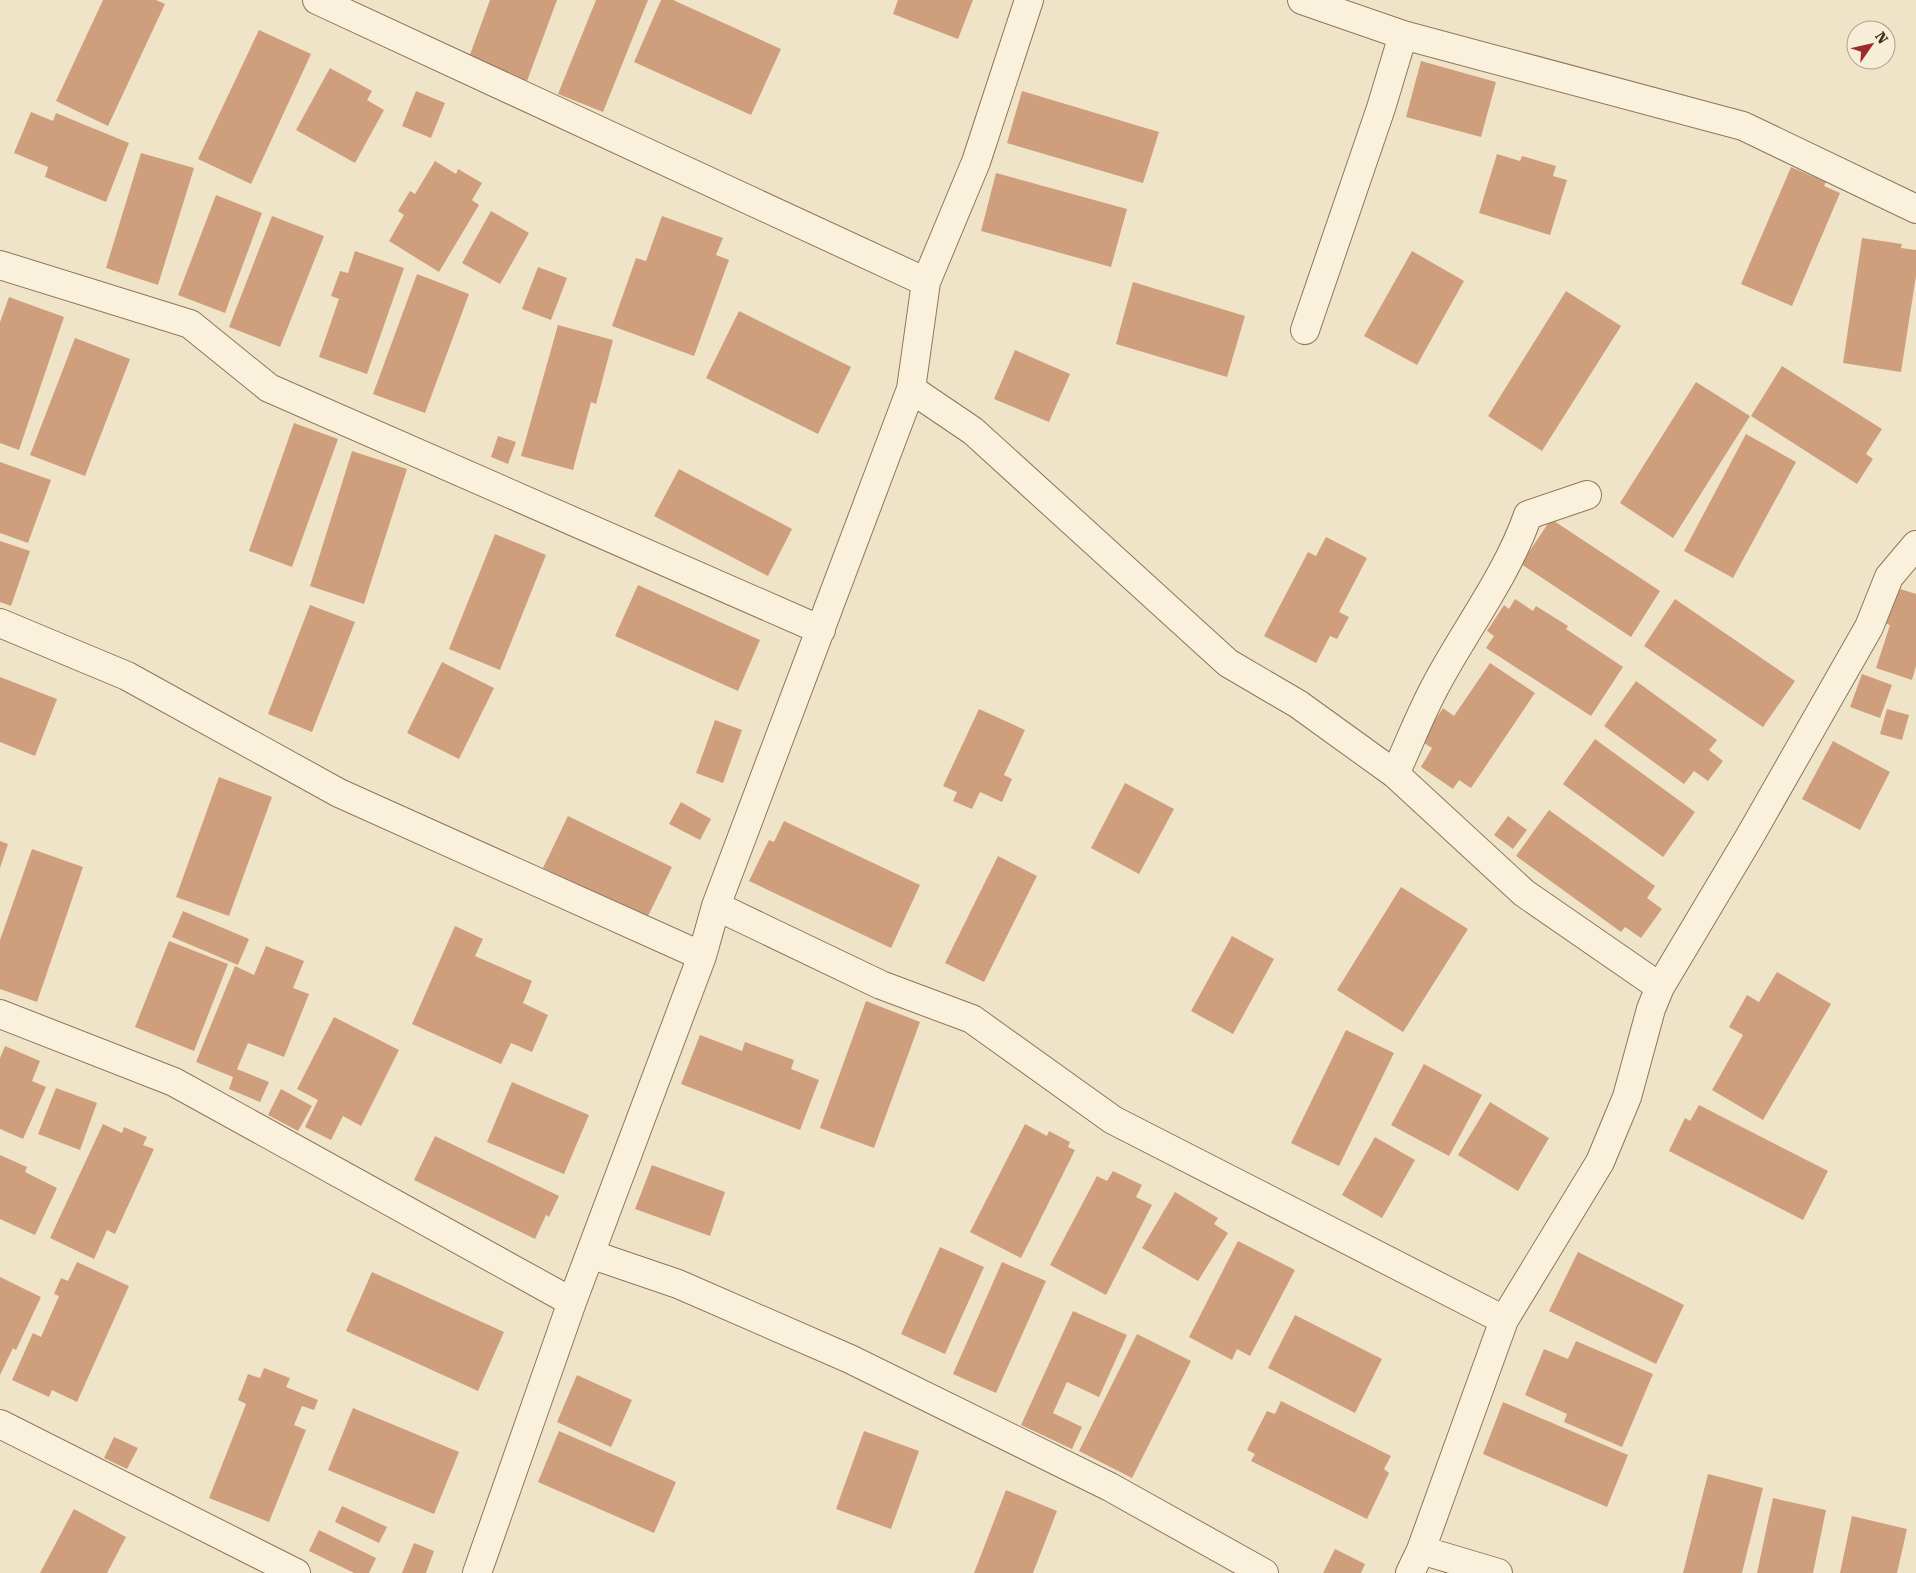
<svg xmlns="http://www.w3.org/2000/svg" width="1916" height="1573" font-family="'Roboto Serif',serif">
<rect width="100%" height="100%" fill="#f0e4c8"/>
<!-- building -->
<path fill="#cf9f7d" d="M103,0H156L165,4L108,126L56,101Z
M490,0H557L527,81L468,60Z
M596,0H648L603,112L558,94Z
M661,0H673L781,49L751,115L634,62Z
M898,0H973L958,39L893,14Z
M259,30L311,54L251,184L198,159Z
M1421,61L1496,82L1481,137L1406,117Z
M330,68L372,91L367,100L384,110L355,163L296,130Z
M416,91L445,103L431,138L402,126Z
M1022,91L1159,132L1143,183L1007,143Z
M31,112L53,121L56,113L129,143L106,202L45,177L48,167L14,153Z
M141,153L194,168L158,285L106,268Z
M1497,154L1520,161L1522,156L1556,166L1553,176L1567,180L1550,235L1479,213Z
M435,161L456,174L458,169L482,183L472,200L479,205L439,272L389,241L404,215L398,211L410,191L415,194Z
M1791,167L1826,182L1824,186L1840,193L1792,306L1741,284Z
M996,173L1127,209L1111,267L981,231Z
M216,195L262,213L225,313L178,295Z
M491,211L529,233L500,284L462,263Z
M272,216L324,236L280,347L229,327Z
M662,216L723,238L716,255L729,260L694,356L612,326L636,258L646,261Z
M1862,238L1902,244L1901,248L1916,250V276L1901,372L1843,363Z
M355,251L404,268L367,374L319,357L339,299L331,296L340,271L348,273Z
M1412,251L1464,281L1417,365L1364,336Z
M538,267L567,278L551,320L522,309Z
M417,274L469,294L425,413L373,394Z
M1133,282L1245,316L1227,377L1116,344Z
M1566,291L1621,326L1542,451L1488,416Z
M9,297L64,317L19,450L0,443V322Z
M739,311L851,367L818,434L706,378Z
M558,325L613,340L596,404L591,402L573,470L521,456Z
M75,338L130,359L85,476L30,455Z
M1015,350L1070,374L1049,422L994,399Z
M1782,366L1882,429L1866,454L1873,459L1857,484L1751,416Z
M1696,382L1750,416L1673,538L1620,503Z
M294,423L338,439L292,567L249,551Z
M1746,434L1796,462L1733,578L1684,551Z
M498,436L516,442L508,464L491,457Z
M352,451L407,469L364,604L310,586Z
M0,462L51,480L28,543L0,533Z
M679,469L792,529L768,576L654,516Z
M1551,519L1660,591L1631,637L1521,564Z
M495,534L546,555L500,670L449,649Z
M1326,537L1367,558L1339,612L1349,617L1337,639L1330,636L1316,663L1264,636L1308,552L1316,556Z
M0,541L30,551L11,606L0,602Z
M638,585L760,640L738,691L615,636Z
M1891,586L1916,594V666L1912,680L1876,668L1890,625L1880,622Z
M1515,599L1533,611L1536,606L1568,626L1566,629L1623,667L1591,716L1486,648L1494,636L1487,631L1504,605L1509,609Z
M1675,599L1795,681L1763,727L1644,646Z
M310,605L355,622L312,732L268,714Z
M442,662L494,688L459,759L407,733Z
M1490,663L1535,693L1471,788L1459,780L1453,789L1421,767L1432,748L1421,741L1443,708L1454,716Z
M1862,674L1892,685L1880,718L1850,707Z
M0,677L57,699L35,756L0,742Z
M1636,681L1717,740L1709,750L1723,761L1708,781L1694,771L1684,784L1604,726Z
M979,709L1025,730L1004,775L1012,779L1002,802L980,792L972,809L953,801L957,792L943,786Z
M1887,709L1909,715L1902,740L1880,734Z
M715,720L742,730L723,783L696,773Z
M1595,739L1695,812L1663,857L1563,784Z
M1833,741L1890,772L1860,830L1802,799Z
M219,777L272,797L229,916L176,897Z
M1125,783L1174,809L1139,874L1091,848Z
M681,802L711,819L700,840L669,824Z
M1549,810L1655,886L1647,898L1662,909L1641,938L1625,927L1621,932L1516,856Z
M568,816L672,867L646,920L543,868Z
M1508,816L1527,830L1513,849L1494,835Z
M784,821L920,885L891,948L749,881L769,840L774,842Z
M0,841L8,844L0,868Z
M32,849L83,867L37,1002L0,989V940Z
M998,856L1037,876L984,982L945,963Z
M1401,887L1468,929L1403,1032L1337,990Z
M183,911L249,939L238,965L172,937Z
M455,926L483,939L475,956L532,981L523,1003L548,1015L532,1052L511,1043L501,1064L412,1024Z
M1232,936L1274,959L1233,1034L1191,1011Z
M169,941L228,964L194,1051L135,1027Z
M266,946L304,961L293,988L309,994L284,1057L248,1043L237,1069L269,1082L260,1102L229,1089L233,1077L196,1062L235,966L254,975Z
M1777,972L1831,1004L1763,1120L1712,1090L1743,1035L1729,1027L1747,995L1759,1002Z
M866,1001L920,1022L874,1148L820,1128Z
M334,1017L399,1050L361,1126L343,1116L331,1140L305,1127L318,1100L297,1089Z
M1346,1030L1394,1053L1339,1166L1291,1143Z
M700,1035L742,1051L745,1042L794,1060L791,1069L819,1080L800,1130L681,1084Z
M5,1046L40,1061L32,1081L46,1087L23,1139L0,1129V1058Z
M1424,1064L1482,1095L1449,1156L1391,1125Z
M512,1082L589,1115L564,1174L487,1142Z
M56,1088L97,1103L80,1150L38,1134Z
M281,1089L312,1106L298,1131L268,1115Z
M1490,1102L1549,1138L1518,1191L1458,1155Z
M1699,1105L1828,1171L1803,1220L1669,1151L1685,1118L1690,1121Z
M103,1124L122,1133L124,1127L147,1137L143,1145L154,1149L115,1234L107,1230L94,1259L50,1238Z
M1025,1124L1047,1136L1049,1131L1070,1142L1068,1147L1075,1150L1021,1258L970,1232Z
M435,1136L559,1196L549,1217L546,1215L535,1239L414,1180Z
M1375,1137L1415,1160L1382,1218L1342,1195Z
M0,1155L27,1167L25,1172L57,1188L35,1235L0,1219Z
M652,1165L725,1192L710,1236L635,1209Z
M1113,1171L1142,1185L1136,1197L1152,1205L1106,1295L1050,1265L1097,1176L1107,1181Z
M1175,1192L1218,1218L1214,1224L1228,1233L1198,1281L1142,1248Z
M1238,1241L1295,1270L1250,1356L1237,1349L1232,1360L1189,1337Z
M940,1247L984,1267L945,1354L901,1334Z
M1578,1252L1684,1305L1656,1364L1549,1311Z
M77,1262L129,1286L77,1402L52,1390L49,1397L12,1380L33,1333L41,1337L59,1296L54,1294L61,1278L68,1281Z
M1002,1262L1046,1281L996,1393L953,1374Z
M372,1272L504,1332L478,1391L346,1331Z
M0,1277L41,1297L16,1350L13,1348L0,1375Z
M1073,1311L1127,1335L1099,1397L1067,1382L1053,1413L1082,1427L1072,1449L1021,1425Z
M1295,1315L1382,1359L1355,1413L1268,1368Z
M1137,1334L1191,1361L1132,1478L1079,1451Z
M1576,1341L1653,1374L1622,1447L1564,1422L1567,1414L1525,1395L1544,1349L1568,1359Z
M264,1368L290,1378L286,1387L318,1400L314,1410L302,1406L294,1425L306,1430L269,1522L209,1498L246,1404L238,1400L248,1374L260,1378Z
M577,1375L632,1400L611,1447L557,1422Z
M1281,1401L1391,1456L1384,1469L1389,1473L1367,1519L1251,1461L1255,1454L1247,1450L1267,1411L1275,1414Z
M1503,1402L1628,1455L1607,1507L1483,1454Z
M353,1408L459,1452L434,1514L328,1470Z
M559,1431L676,1482L654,1533L538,1482Z
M864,1431L919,1451L891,1529L836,1509Z
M114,1437L138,1448L127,1469L104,1458Z
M1708,1474L1763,1488L1742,1573H1683Z
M1006,1490L1057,1511L1033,1573H974Z
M1773,1498L1826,1510L1813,1573H1757Z
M342,1506L387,1527L379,1543L335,1522Z
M74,1509L126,1537L107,1573H40Z
M1852,1516L1907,1529L1897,1573H1840Z
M319,1530L376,1558L369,1573H354L309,1551Z
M414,1543L434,1551L426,1573H402Z
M1335,1549L1365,1564L1361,1573H1323Z"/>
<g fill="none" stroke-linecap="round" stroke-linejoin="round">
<defs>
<path id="minor" d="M317,0L926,282
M1302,0L1403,35L1743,126L1916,209
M0,265L190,324L269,388L821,630
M1305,330L1381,108L1403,35
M911,389L973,431L1228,663L1298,704L1395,774L1524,893L1660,987
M0,623L127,676L339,793L702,956
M1395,774C1409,744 1421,712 1437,683C1467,627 1507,575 1528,515L1587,495
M716,906L881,985L972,1019L1113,1120L1504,1320
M0,1014L174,1082L572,1302
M590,1254L678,1284L850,1359L1110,1487L1264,1573
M0,1424L296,1573
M1421,1550L1498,1573
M477,1573L572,1302L702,956L716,906L911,389L926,282L976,162L1029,0
M1410,1573L1421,1550L1504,1320L1600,1162L1627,1097L1651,1009L1660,987L1750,836L1869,627L1889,577L1916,545"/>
</defs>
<!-- minor casing -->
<use href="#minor" stroke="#8d765c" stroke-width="30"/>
<!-- minor -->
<use href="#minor" stroke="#faf1dc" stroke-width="28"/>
</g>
<!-- north arrow -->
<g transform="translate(1871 45) rotate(56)"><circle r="24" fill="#f7eed8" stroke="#ada18e"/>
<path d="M0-4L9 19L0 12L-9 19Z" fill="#9e2a2b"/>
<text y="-8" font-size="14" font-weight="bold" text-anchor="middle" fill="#3d2e20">N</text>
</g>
</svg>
